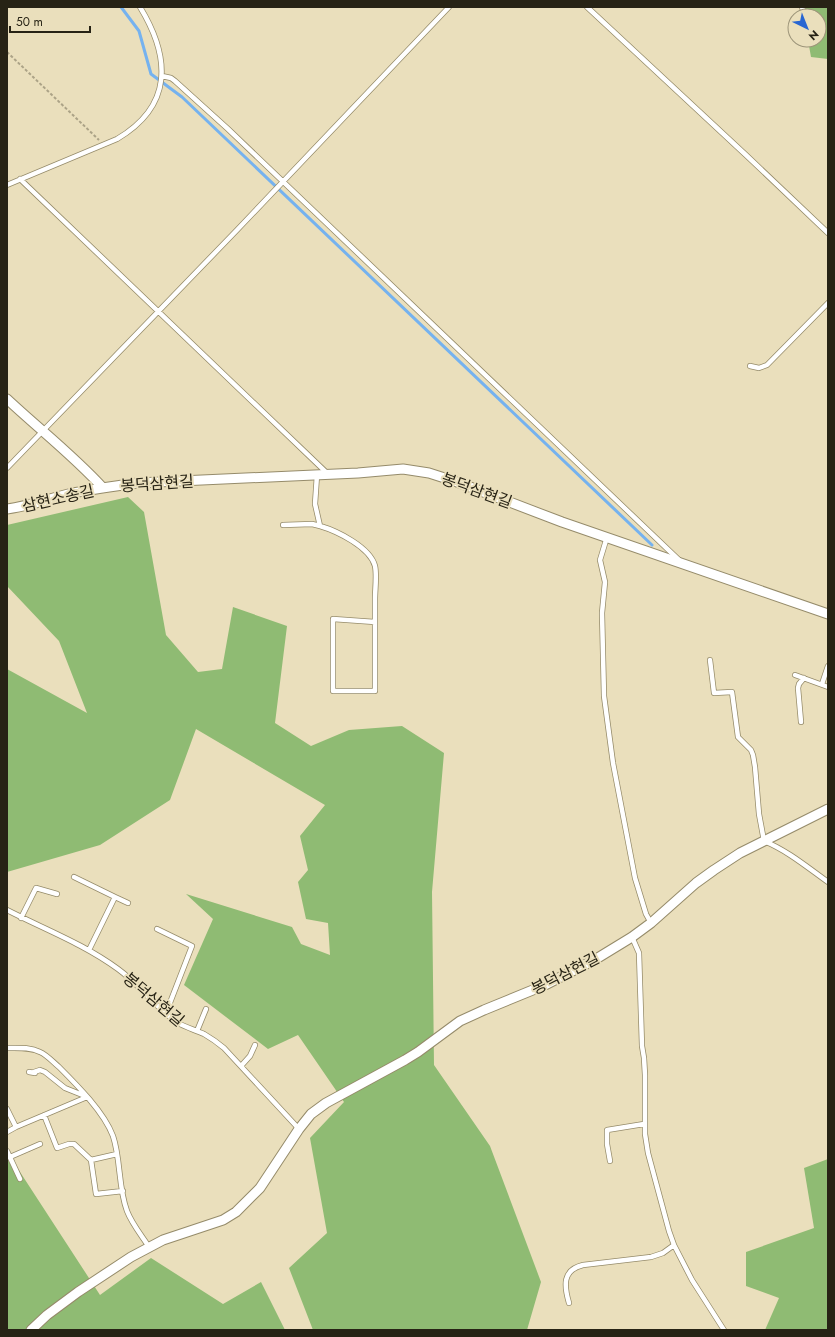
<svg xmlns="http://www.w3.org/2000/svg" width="835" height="1337" font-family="Jost,'Noto Sans KR',sans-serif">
<rect width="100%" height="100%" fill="#eadfbc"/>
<!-- forest -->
<path fill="#8fbb73" d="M805,7H828V59L811,57L808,40H819V16H808Z
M128,497L144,512L166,635L198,672L222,669L233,607L287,626L275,723L311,746L349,730L402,726L444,753L432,892L434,1065L490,1146L541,1282L527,1330H313L289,1268L327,1233L310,1138L344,1102L298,1035L268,1049L184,985L213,919L186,894L292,927L301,944L330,955L328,923L306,919L298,882L308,870L300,836L325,805L196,729L170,800L100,845L7,872V669L87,713L59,641L7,586V525Z
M7,1152L100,1295L151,1258L223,1304L261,1282L285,1330H7Z
M828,1159V1330H765L779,1298L746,1286V1252L814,1228L804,1168Z"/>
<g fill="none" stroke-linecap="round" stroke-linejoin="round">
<!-- stream -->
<path stroke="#75b2ef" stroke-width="3" d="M121,7L139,31L151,74L182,97L652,545"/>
<defs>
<path id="service" d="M587,7L747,156L828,233
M802,7L804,14
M162,76L171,78L175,81L228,129L680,561
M20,179L328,474
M7,185L117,139C173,106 171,58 140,7
M750,366L759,368L767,365L828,303
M7,468L237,230L449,7
M317,475L315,504L320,526C337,531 370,547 375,566C377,575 375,590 375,599C375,630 375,661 375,691H333V619L375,622
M283,525L312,524L320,526
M607,537L600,560L605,582L602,613L604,696L613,763L635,878L646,914L651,923
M710,660L714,693L732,692L738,737L751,750L753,755L755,767L759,814L764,841C788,851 807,867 828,882
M795,675L828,687
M822,684L828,666
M801,722L798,688L799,684L804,678
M74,877L115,897L89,950
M115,897L128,903
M7,910C44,929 84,944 118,969C139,984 155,1007 176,1022C185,1027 195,1030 204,1034C211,1038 218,1043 224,1048L299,1129
M21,918L36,888L57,894
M157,929L192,946L166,1013
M632,937L639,953L642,1046L644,1058L645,1075V1134L648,1153L669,1231L674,1245L692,1280L724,1330
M197,1031L206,1009
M7,1048C18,1048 30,1047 40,1052C47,1055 53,1062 59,1067C77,1085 104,1112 113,1136C121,1160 118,1187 127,1211C132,1224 142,1236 149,1247
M241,1066L250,1056L255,1045
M29,1072L35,1073L34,1072L40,1070L45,1072L65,1088L85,1096
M7,1109L16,1127
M44,1115L57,1148L69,1144H74L91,1160L117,1154
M7,1132L16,1127L87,1097
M7,1151L20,1179
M10,1157L40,1144
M91,1160L96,1194L123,1191
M610,1161L607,1144V1130L644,1124
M569,1303C564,1286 562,1270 583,1265L651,1257L663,1253L674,1245"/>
<path id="minor" d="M7,399C39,429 74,456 103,488
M7,509C30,506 51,498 73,493C94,489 115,486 137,483L358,473L403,469L429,473L457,482L562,522L828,614
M31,1330L47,1315L78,1292L131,1257L163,1240L223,1220L236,1212L260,1188L299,1129L311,1114L326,1103L405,1060L418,1052L460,1021L484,1010L545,985L596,959L632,937L651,923L696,883L714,870L740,853L828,809"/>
</defs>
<!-- service casing -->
<use href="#service" stroke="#958b6a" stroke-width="6"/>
<!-- minor casing -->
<use href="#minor" stroke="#958b6a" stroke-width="11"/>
<!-- path -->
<path stroke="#aca387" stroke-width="2" stroke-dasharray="3 2" stroke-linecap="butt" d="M7,52L99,140"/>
<!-- service -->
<use href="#service" stroke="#fff" stroke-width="4.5"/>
<!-- minor -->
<use href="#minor" stroke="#fff" stroke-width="9"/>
</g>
<g text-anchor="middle" stroke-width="4" stroke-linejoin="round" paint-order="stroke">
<!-- street labels -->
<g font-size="16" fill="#272315" stroke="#eadfbc">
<text transform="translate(157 483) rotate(-4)" y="6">봉덕삼현길</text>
<text transform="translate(477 490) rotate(20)" y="6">봉덕삼현길</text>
<text transform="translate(58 498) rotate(-13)" y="6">삼현소송길</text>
<text transform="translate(565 973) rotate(-27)" y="6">봉덕삼현길</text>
<text transform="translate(154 999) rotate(40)" y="6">봉덕삼현길</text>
</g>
</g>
<!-- border -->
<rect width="835" height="1337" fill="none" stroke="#272315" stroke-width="16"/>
<!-- north arrow -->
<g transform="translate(807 28) rotate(137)"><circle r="19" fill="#eadfbc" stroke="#9c9479"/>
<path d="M0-3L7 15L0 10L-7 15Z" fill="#2866d2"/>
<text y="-6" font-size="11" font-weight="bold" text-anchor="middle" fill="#272315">N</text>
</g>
<!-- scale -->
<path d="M10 26v6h80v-6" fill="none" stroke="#272315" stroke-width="2"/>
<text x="16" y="26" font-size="12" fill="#272315" stroke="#eadfbc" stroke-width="3" paint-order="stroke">50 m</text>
</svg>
